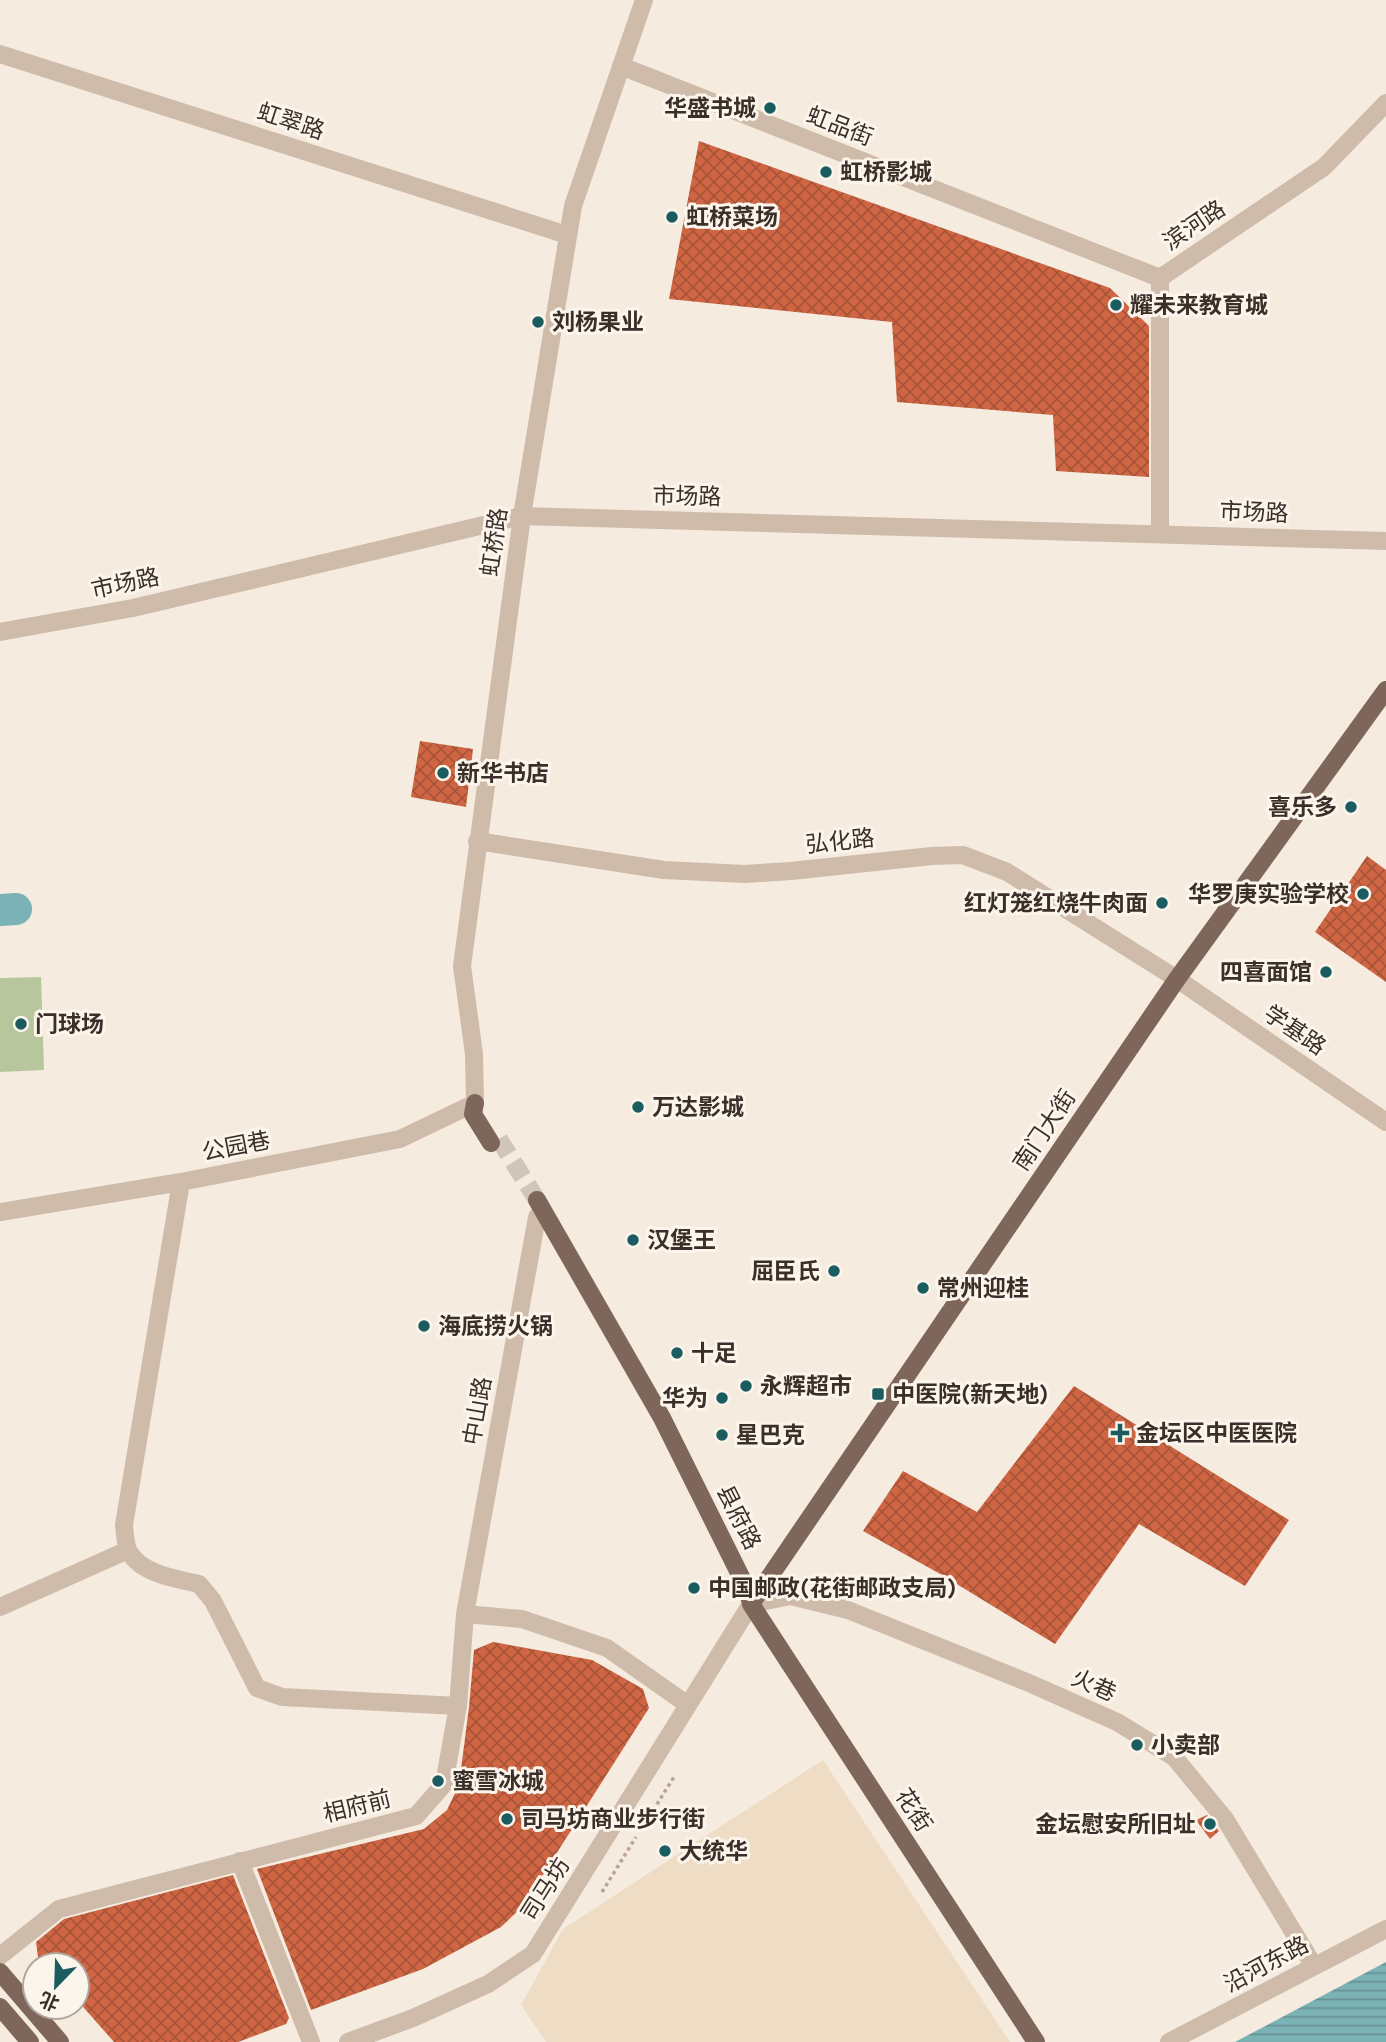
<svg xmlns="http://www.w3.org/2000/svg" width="1386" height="2042" font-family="Karla,'Noto Sans SC',sans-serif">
<defs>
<pattern id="water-rules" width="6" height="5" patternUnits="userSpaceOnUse" patternTransform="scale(1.75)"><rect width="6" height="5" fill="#7bb2b5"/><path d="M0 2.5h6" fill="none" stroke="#669193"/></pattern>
<pattern id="building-cross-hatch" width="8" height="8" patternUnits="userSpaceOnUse" patternTransform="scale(1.75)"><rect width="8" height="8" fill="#cf6543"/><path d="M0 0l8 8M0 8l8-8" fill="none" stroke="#a95438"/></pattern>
</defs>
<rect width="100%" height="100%" fill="#f5ebdf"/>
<!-- green -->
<path fill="#b8c69d" d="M41,977L44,1070L0,1072V978Z"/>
<!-- plaza -->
<path fill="#eedcc5" d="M823,1760L1010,2042H546L521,2005L563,1929Z"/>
<!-- water -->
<path fill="url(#water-rules)" d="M1386,1962V2042H1235Z"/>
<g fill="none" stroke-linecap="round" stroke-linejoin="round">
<!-- river -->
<path stroke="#7bb2b5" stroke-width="32" d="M0,910L16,909"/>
</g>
<!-- building -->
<path fill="url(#building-cross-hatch)" d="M699,141L1110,288L1149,326V477L1056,471L1053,415L897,402L892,322L669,299Z
M420,741L473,749L466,807L411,797Z
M1367,856L1386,870V982L1315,932Z
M1074,1386L1289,1520L1245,1586L1139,1524L1055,1644L942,1575L863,1531L903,1471L977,1512Z
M493,1642L592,1660L643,1689L649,1708L523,1906L501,1927L423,1969L311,2010L257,1869L424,1829L447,1810L459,1785L469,1707L474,1650Z
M1207,1815L1219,1831L1210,1839L1196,1820Z
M233,1875L289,2018L286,2024L238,2042H114L77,2000V1965H46L38,1957L36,1942L64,1919Z"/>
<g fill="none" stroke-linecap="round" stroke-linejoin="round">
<!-- major-tunnel -->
<path stroke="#d0c5bb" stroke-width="18" stroke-dasharray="18 9" stroke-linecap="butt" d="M499,1139L537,1200"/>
<!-- path -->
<path stroke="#bba493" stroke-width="3.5" stroke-dasharray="3.5 3.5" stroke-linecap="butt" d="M642,1828L674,1777
M602,1892L636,1837"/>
<!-- minor -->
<path stroke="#cfbba9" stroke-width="18" d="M0,54L567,235
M621,66L1160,278
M1160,533V278L1324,167L1386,103
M0,632L133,608L522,516L1386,541
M477,841L664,870L745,874L791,871L932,856L963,855L1007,872L1177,979L1386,1122
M181,1182L124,1525C125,1533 125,1545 129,1552C142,1574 176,1579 199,1584L213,1601L257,1688L282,1697L458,1706
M0,1212L181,1182L400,1139L475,1103L474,1054L462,966L522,516L573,206L644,0
M0,1607L128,1550
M465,1614L537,1217
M240,1861L311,2042
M0,1956L59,1909L416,1816L444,1784L458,1706L465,1614L522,1619L607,1648L688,1705
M348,2042L413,2018L488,1984L533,1954L751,1604L790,1596L848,1610L1029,1683L1117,1722L1174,1757L1225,1819L1314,1966
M1169,2042L1386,1929"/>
<!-- major -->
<path stroke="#7e665a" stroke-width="18" d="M475,1103L473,1114L491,1143
M537,1200L662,1418L748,1591L751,1604L1036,2042
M751,1604L1177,979L1386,690
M0,1972L60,2042
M0,2007L30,2042"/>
</g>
<!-- markers -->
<g fill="#1b5c61" stroke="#fcf5ec" stroke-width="2.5">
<circle cx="770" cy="108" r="7"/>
<circle cx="826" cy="172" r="7"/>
<circle cx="672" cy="217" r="7"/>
<circle cx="1116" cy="305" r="7"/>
<circle cx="538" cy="322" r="7"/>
<circle cx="443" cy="773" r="7"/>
<circle cx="1351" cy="807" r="7"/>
<circle cx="1363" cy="894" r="7"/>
<circle cx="1162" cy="903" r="7"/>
<circle cx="1326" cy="972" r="7"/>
<circle cx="21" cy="1024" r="7"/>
<circle cx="638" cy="1107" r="7"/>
<circle cx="633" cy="1240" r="7"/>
<circle cx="834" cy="1271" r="7"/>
<circle cx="923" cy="1288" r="7"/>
<circle cx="424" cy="1326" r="7"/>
<circle cx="677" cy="1353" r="7"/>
<circle cx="746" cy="1386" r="7"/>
<rect x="871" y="1387" width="14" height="14" rx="3.5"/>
<circle cx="722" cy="1398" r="7"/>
<path d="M1116.5 1422.5h7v7h7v7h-7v7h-7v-7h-7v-7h7z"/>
<circle cx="722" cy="1435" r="7"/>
<circle cx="694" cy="1588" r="7"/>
<circle cx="1137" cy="1745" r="7"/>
<circle cx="438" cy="1781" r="7"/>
<circle cx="507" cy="1819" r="7"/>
<circle cx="1210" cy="1824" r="7"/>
<circle cx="665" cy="1851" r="7"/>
</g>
<g text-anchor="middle" stroke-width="6" stroke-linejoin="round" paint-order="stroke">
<!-- poi labels -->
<g font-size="23" font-weight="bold" fill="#3b2f2a" stroke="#fcf5ec" text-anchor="start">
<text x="756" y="116" text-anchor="end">华盛书城</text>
<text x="840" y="180">虹桥影城</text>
<text x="686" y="225">虹桥菜场</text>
<text x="1130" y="313">耀未来教育城</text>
<text x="552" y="330">刘杨果业</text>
<text x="457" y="781">新华书店</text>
<text x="1337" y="815" text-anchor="end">喜乐多</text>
<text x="1349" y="902" text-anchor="end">华罗庚实验学校</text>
<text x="1148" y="911" text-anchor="end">红灯笼红烧牛肉面</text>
<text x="1312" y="980" text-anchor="end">四喜面馆</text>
<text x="35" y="1032">门球场</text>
<text x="652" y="1115">万达影城</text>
<text x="647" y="1248">汉堡王</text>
<text x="820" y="1279" text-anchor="end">屈臣氏</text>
<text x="937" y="1296">常州迎桂</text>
<text x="438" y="1334">海底捞火锅</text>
<text x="691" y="1361">十足</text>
<text x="760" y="1394">永辉超市</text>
<text x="892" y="1402">中医院(新天地)</text>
<text x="708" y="1406" text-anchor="end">华为</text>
<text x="1136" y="1441">金坛区中医医院</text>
<text x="736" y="1443">星巴克</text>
<text x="708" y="1596">中国邮政(花街邮政支局)</text>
<text x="1151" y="1753">小卖部</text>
<text x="452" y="1789">蜜雪冰城</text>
<text x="521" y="1827">司马坊商业步行街</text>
<text x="1196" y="1832" text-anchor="end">金坛慰安所旧址</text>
<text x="679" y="1859">大统华</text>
</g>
<!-- street labels -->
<g font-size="23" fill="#3b2f2a" stroke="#fcf5ec">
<text transform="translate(291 121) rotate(18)" y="8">虹翠路</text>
<text transform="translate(840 126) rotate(21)" y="8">虹品街</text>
<text transform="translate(1194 225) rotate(-34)" y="8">滨河路</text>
<text transform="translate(687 496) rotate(1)" y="8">市场路</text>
<text transform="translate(1254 512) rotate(2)" y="8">市场路</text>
<text transform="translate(494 542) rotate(-82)" y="8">虹桥路</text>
<text transform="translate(125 583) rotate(-12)" y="8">市场路</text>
<text transform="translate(840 841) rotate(-6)" y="8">弘化路</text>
<text transform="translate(1295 1030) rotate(34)" y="8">学基路</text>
<text transform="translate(1044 1130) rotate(-56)" y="8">南门大街</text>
<text transform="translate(236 1146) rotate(-11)" y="8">公园巷</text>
<text transform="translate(477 1411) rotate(-80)" y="8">中山路</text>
<text transform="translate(739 1517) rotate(63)" y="8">县府路</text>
<text transform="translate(1094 1685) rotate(24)" y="8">火巷</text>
<text transform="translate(357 1806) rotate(-14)" y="8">相府前</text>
<text transform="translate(914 1810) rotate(57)" y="8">花街</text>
<text transform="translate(545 1889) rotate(-58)" y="8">司马坊</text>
<text transform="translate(1266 1964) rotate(-28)" y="8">沿河东路</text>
</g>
</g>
<!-- north arrow -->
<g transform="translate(56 1986) rotate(203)"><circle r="33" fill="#fcf5ec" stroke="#afa69e" stroke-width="2"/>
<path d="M0-5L12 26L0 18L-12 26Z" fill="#1b5c61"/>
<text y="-10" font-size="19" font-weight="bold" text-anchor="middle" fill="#3b2f2a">北</text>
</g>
</svg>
